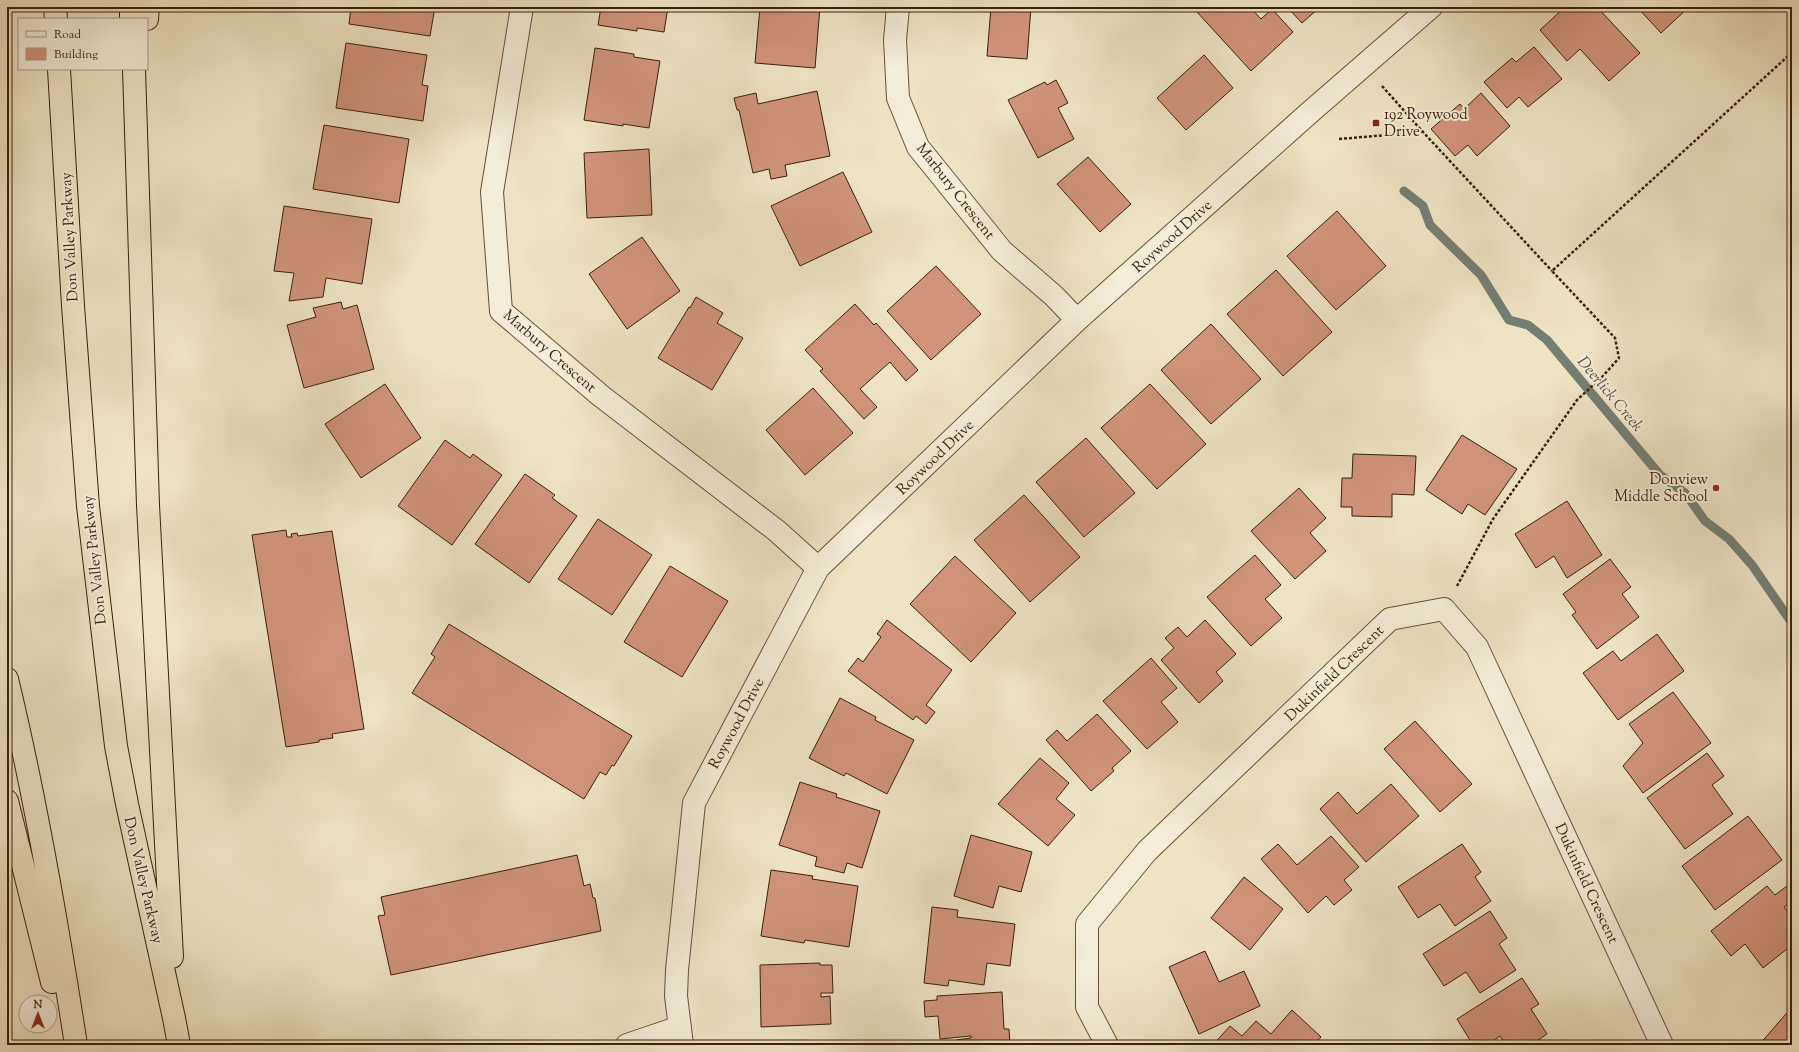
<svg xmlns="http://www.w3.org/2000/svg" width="1799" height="1052" font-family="'Sorts Mill Goudy',serif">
<rect width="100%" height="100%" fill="#eee3c3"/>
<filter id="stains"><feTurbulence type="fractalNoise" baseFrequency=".005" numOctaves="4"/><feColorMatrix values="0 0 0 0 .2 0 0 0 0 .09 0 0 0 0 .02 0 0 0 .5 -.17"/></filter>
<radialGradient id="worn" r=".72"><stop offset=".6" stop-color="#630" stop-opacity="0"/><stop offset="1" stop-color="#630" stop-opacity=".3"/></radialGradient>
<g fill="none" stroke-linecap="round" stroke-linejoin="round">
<!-- stream -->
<path stroke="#747e73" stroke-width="9" d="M1404,191L1423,206L1430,225L1481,275L1509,320L1528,325L1547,340L1660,475L1685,493L1705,521L1729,539L1752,565L1792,623"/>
</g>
<!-- building -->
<path fill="#d1947a" stroke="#3a200a" d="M351,7H440H435L430,36L349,24Z
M601,7H668L664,32L637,28V31L598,25Z
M760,7H820L815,68L755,63Z
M991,7H1031L1027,59L987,56Z
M1195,7H1250L1261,19L1272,9L1293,32L1251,71L1197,12L1198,10Z
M1287,7H1320L1302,23Z
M1565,7H1597L1640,53L1609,81L1580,49L1567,61L1540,30Z
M1637,7H1689L1661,33Z
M346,43L427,55L422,85L428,86L423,121L336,108Z
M1534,47L1562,79L1528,107L1519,97L1507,108L1484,82L1512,58L1516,62Z
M595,48L634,54V57L660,61L649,128L623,124V126L584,120Z
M1204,55L1233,88L1186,130L1157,98Z
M1056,80L1068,103L1058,108L1074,139L1038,158L1008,100L1045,82L1047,85Z
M817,91L830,156L785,165L787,176L771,179L769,169L753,173L739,110H737L734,98L756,93L758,104Z
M1481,93L1510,126L1477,156L1468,145L1455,156L1431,129L1460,104L1464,109Z
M324,125L409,139L399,203L313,189Z
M649,149L652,215L587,218L584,153Z
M1088,157L1131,204L1100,232L1057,184Z
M843,172L872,232L800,266L771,206Z
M284,206L372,219L362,284L326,278L323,297L289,301L294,273L274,271Z
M1337,211L1386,266L1336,310L1287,256Z
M642,237L680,291L627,329L589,274Z
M936,266L981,314L931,360L887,311Z
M1276,270L1332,332L1283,376L1227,314Z
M696,297L723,313L717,323L743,338L712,390L658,358L689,307L690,308Z
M341,302L343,309L357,305L374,369L304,388L287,325L316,317L313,308Z
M855,304L874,325L876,323L918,370L906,381L890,362L860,389L877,407L864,419L820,371L823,369L805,350Z
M1211,324L1261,379L1211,424L1161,370Z
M385,384L421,438L361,478L325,424Z
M1150,384L1206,444L1157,489L1101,428Z
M813,388L853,433L805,475L766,430Z
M1462,435L1517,469L1485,515L1468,504L1462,514L1426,490Z
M1086,438L1135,493L1084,537L1036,482Z
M445,440L470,458L473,454L502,475L452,545L398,506Z
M1353,454L1416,456L1414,495L1392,494V517L1352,516V507H1341L1342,478H1352Z
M525,474L555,495L552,498L577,516L529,583L475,544Z
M1299,488L1326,518L1310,533L1326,551L1295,579L1251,531Z
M1024,495L1080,557L1030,602L974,540Z
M1567,501L1602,555L1567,578L1554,556L1536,568L1515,534Z
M598,519L652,555L612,615L558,579Z
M286,530L287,537H292L291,534L297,533L298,536L332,531L364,729L332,734L333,738L319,740V742L286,747L252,535Z
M1255,555L1281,585L1265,599L1282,618L1251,646L1207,597Z
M955,556L1016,613L971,662L910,604Z
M1610,559L1631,587L1622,594L1639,617L1597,649L1572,615L1576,612L1563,594Z
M670,566L728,601L682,677L624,642Z
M887,620L952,670L926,705L935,712L926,724L916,716L913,720L848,671L858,658L863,662L881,637L877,634Z
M1205,620L1236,654L1216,672L1223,681L1199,703L1161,660L1174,648L1165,638L1178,627L1187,637Z
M449,624L632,736L614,766L612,765L606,775L600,772L584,799L412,693L435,657L431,654Z
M1657,634L1684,671L1618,720L1583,673L1613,651L1621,661Z
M1151,658L1177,688L1161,702L1178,722L1147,749L1103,701Z
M1673,692L1711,743L1643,793L1623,766L1643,743L1629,724Z
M840,698L876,717L875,720L914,740L887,794L846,773L844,776L809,758Z
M1097,714L1131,751L1112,768L1114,771L1091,791L1046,740L1057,730L1067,741Z
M1415,721L1472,784L1440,812L1384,749Z
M1707,753L1724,776L1712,785L1733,814L1685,849L1647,798Z
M1040,758L1069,783L1056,799L1075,815L1048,846L998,804Z
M800,782L837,794L836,797L880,811L862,868L847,863L844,873L815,866L817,857L779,845Z
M1391,784L1419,816L1366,862L1320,809L1338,792L1357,814Z
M1748,816L1782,860L1715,910L1682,866Z
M971,835L1032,852L1021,892L999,886L993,908L954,896Z
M1331,836L1359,867L1344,880L1352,890L1334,905L1326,896L1308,913L1261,859L1278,844L1297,865Z
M1462,844L1481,872L1475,877L1491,901L1455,926L1440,904L1418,918L1398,887Z
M577,855L584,886L590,884L593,898H595L601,931L391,975L378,916L385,915L381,897Z
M771,870L813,876L812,879L858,886L849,947L805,940L804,943L761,936Z
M1244,877L1283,909L1250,950L1211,918Z
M1767,886L1775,895L1787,886L1792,893V901L1784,907L1792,917V945L1763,968L1745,944L1731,956L1711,931Z
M932,907L958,910L957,917L1015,924L1010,966L987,963L984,985L949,980L948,986L924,983Z
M1490,911L1507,938L1499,944L1516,970L1480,993L1466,972L1444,986L1423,954Z
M1205,951L1219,982L1244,971L1260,1006L1199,1034L1169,967Z
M820,963V965H832L833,993H821V997L830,996L831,1024L761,1027L760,965Z
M1522,978L1539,1004L1531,1009L1547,1034L1531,1045H1506L1500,1036L1487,1045H1473L1457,1019Z
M1002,992L1004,1029H1009L1010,1045H957L956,1040L971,1038V1036L940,1039L938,1016L925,1017L924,1001L937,1000V996Z
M1792,1007V1045H1759Z
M1292,1010L1321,1037L1314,1045H1213L1230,1026L1242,1036L1256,1021L1271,1034Z
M844,1041L845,1045H822Z"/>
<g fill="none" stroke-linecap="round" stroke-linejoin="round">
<defs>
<path id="minor" d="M522,7L492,192L501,311L601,396L777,531L818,568
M898,7L895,40L898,98L918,147L1002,251L1054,296L1077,320
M627,1045L680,1027
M682,1045L676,996L677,970L694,803L818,568L1077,320L1308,114L1431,7
M1107,1045L1087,1007V924L1147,851L1390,619L1444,609L1477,647L1662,1045"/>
<path id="highway" d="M55,7L56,19
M131,7V19
M147,19L148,7
M59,69L73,306L88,506L116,746L127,804L174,1018L179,1045
M134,69L148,505L172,957
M7,679C36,799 57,922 76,1045
M7,801L52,982"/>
</defs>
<!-- minor casing -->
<use href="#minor" stroke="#675138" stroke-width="24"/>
<!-- highway casing -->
<use href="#highway" stroke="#3a200a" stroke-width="24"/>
<!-- path -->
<path stroke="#3a200a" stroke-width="2.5" stroke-dasharray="3 2" stroke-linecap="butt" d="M1382,86L1423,132L1552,271
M1339,139L1422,132
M1457,586L1493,519L1577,400L1602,377L1619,358L1615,338L1552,271L1787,57L1792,54"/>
<!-- minor -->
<use href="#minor" stroke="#f4edd8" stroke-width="22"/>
<!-- highway -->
<use href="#highway" stroke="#eee3c3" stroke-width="22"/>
</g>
<!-- markers -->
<g fill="#8f2418" stroke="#f4edd8" stroke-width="1.5">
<rect x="1372" y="119" width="8" height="8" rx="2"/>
<circle cx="1716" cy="488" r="4"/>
</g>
<g text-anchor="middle" stroke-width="4" stroke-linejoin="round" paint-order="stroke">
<!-- poi labels -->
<g font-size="15" fill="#3a200a" stroke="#f4edd8" text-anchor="start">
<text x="1384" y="119">192 Roywood<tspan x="1384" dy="17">Drive</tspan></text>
<text x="1708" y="484" text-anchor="end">Donview<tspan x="1708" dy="17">Middle School</tspan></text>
</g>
<!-- street labels -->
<g font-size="15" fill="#3a200a" stroke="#f4edd8">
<text transform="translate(956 191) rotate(52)" y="5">Marbury Crescent</text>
<text transform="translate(1172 236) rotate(-42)" y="5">Roywood Drive</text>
<text transform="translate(69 237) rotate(-93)" y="5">Don Valley Parkway</text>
<text transform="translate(550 351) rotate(41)" y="5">Marbury Crescent</text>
<text transform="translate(935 457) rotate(-44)" y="5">Roywood Drive</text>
<text transform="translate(94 560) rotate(-96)" y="5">Don Valley Parkway</text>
<text transform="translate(1334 673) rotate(-44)" y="5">Dukinfield Crescent</text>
<text transform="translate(736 723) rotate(-62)" y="5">Roywood Drive</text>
<text transform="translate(144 880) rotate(77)" y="5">Don Valley Parkway</text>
<text transform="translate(1587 883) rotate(65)" y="5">Dukinfield Crescent</text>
</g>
<!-- water labels -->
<g font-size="16" font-style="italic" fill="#574f3f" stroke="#f4edd8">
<text transform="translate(1611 393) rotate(50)" y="6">Deerlick Creek</text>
</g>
</g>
<!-- margin -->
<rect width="1799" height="1052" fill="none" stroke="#eee3c3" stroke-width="24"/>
<rect x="8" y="8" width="1783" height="1036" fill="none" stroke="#3a200a" stroke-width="2"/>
<rect x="12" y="12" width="1775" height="1028" fill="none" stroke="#3a200a"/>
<!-- legend -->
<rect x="18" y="18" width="130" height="52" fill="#f4edd8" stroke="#aa9b86"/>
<rect x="26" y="31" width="20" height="6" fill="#f4edd8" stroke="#aa9b86"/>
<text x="54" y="38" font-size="12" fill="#3a200a">Road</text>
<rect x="26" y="48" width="20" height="12" fill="#d1947a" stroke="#aa9b86"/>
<text x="54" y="58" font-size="12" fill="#3a200a">Building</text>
<!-- north arrow -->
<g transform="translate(38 1014)"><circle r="19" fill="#f4edd8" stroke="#aa9b86"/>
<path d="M0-3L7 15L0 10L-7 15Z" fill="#8f2418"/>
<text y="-6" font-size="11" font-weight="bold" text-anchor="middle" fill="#3a200a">N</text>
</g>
<rect width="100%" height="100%" filter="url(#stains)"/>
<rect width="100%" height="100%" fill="url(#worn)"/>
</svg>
